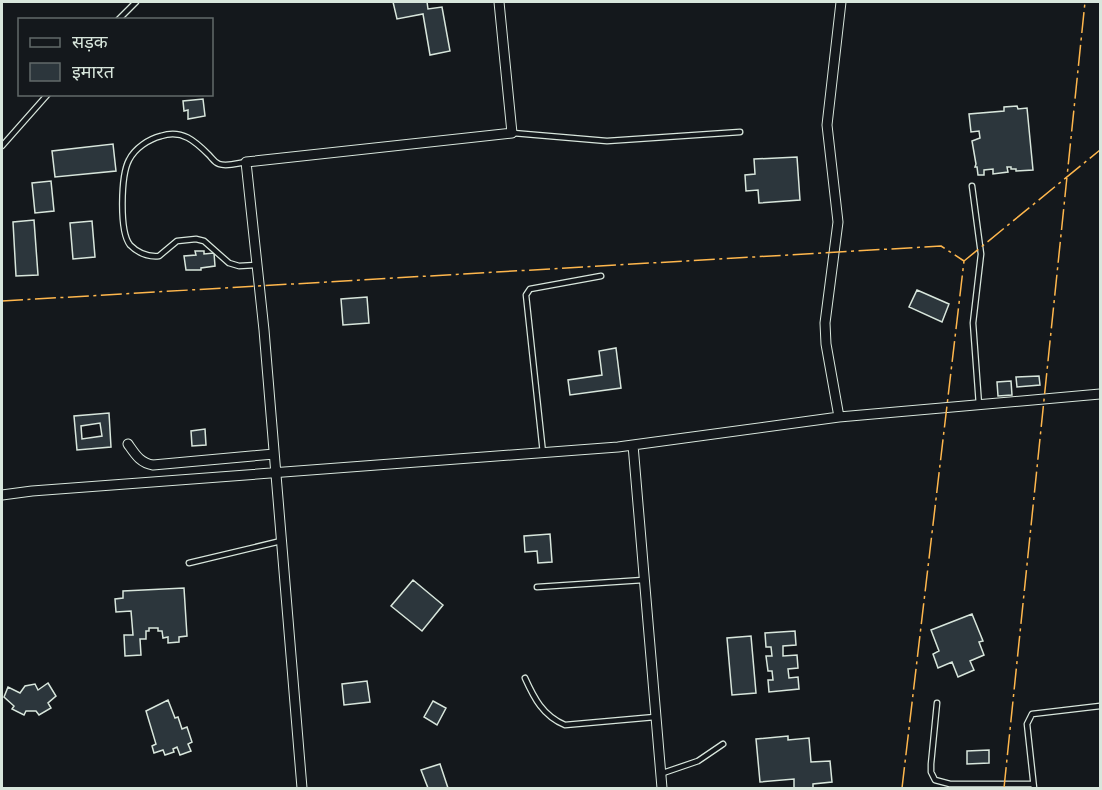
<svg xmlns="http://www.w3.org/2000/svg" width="1102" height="790" font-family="'Varela Round','Noto Sans Devanagari',sans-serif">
<rect width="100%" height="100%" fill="#14181c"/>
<!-- building -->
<path fill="#2c363c" stroke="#d8e6dc" stroke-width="1.5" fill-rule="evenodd" d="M393,2H427L428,9L442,7L450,51L430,55L423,14L397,19Z
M203,99L205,116L188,119V110L184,111L183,101Z
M1017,106L1018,109L1027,108L1033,170L1016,171V169H1011V167H1007L1008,172L993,174V169L984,170V175H978L977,167H975L976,164L972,141L980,138L979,131L971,132L969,114L1004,111V107Z
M113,144L116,171L55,177L52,151Z
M797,157L800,200L759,203L758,190L746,191L745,175L755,174L754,159Z
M51,181L54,211L35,213L32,183Z
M34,220L38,275L16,276L13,222Z
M92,221L95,257L73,259L70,223Z
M195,251H204V254L214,253L215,266L201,268V270H186L184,256L196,255Z
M917,290L949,304L942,322L909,307Z
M367,297L369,323L343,325L341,299Z
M616,348L621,388L570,395L568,380L602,375L599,351Z
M1039,376L1040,385L1017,387L1016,377Z
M1011,381L1012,395L998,396L997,382Z
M109,413L111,447L77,450L74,416ZM100,423L102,436L82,439L81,426Z
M205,429L206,445L192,446L191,431Z
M550,534L552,562L538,563L537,551L525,552L524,536Z
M413,580L443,605L422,631L391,606Z
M184,588L187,636L179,637V642L168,643V637L163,638L162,631H158V628H149V631H146V639H140L141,655L125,656L124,635H133L131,611L116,612L115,599L123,598V591Z
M972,614L983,641L979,642L984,655L970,661L974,670L958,677L952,662L938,668L933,654L939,651L931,630Z
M795,631L796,645L783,646V656L797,655L798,668L788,669L789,678L798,677L799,689L769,692L768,680H773L772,671H768L766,656H772L771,647H766L765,633Z
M751,636L756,693L732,695L727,638Z
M367,681L370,702L344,705L342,684Z
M48,683L56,696L48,703L51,708L39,715L36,711H26L24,715L12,709L14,706L4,697L8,687L20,693L25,686L35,684L38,690Z
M168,700L175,718L178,717L182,729L187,727L192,742L188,744L191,751L180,755L177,747L173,749L174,752L165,755L163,750L154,753L152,746L156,744L146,711Z
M433,701L446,708L437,725L424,717Z
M788,736V740L809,738L811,762L830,761L832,782L813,784V788H794V779L760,782L756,739Z
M989,750V763L967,764V751Z
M440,764L448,788H428L421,770Z"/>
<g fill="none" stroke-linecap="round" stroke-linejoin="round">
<defs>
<path id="lane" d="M118,20L136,2
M513,133L607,141L740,132
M2,146L48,94
M246,162C238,163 227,167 219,164C214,162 212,158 209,155C195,141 182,129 161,136C149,139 135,148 129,160C121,175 119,231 130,245C138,253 148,257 159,256L177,241L196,239L204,241L229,263L239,266L257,265
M972,186L981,254L973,323L979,405
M543,453L526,295L530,289L601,276
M189,563L281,541
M537,587L643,580
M525,678C534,698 543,716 565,725L655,717
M937,703L931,764V772L935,780L950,784H1033
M660,774L698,761L723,744
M1034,788L1027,724L1032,714L1100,706"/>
<path id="street" d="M839,417L826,344L825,323L838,222L827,125L841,2
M128,444C135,454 140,463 153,465L274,454
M633,445L662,788
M2,495L32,491L618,447L839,417L1100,394
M302,788L264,330L246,162L512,133L499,2"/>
</defs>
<!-- lane casing -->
<use href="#lane" stroke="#d8e6dc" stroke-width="7"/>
<!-- street casing -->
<use href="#street" stroke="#d8e6dc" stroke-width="11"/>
<!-- lane -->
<use href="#lane" stroke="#14181c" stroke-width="4.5"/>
<!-- street -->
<use href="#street" stroke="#14181c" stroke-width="9"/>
<!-- power -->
<path stroke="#ffb74d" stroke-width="1.5" stroke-dasharray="21 4.5 3 4.5" stroke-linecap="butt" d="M2,301L941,246L964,261
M902,788L964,261L1100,150
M1004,788L1085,2"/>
</g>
<!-- border -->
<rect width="1102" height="790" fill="none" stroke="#d8e6dc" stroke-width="6"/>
<!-- legend -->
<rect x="18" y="18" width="195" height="78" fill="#14181c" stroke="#626a69" stroke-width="1.5"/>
<rect x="30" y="38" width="30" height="9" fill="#14181c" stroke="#626a69" stroke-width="1.5"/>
<text x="72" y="48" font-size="18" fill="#d8e6dc">सड़क</text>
<rect x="30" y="63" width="30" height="18" fill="#2c363c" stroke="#626a69" stroke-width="1.5"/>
<text x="72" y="78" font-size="18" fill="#d8e6dc">इमारत</text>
</svg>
